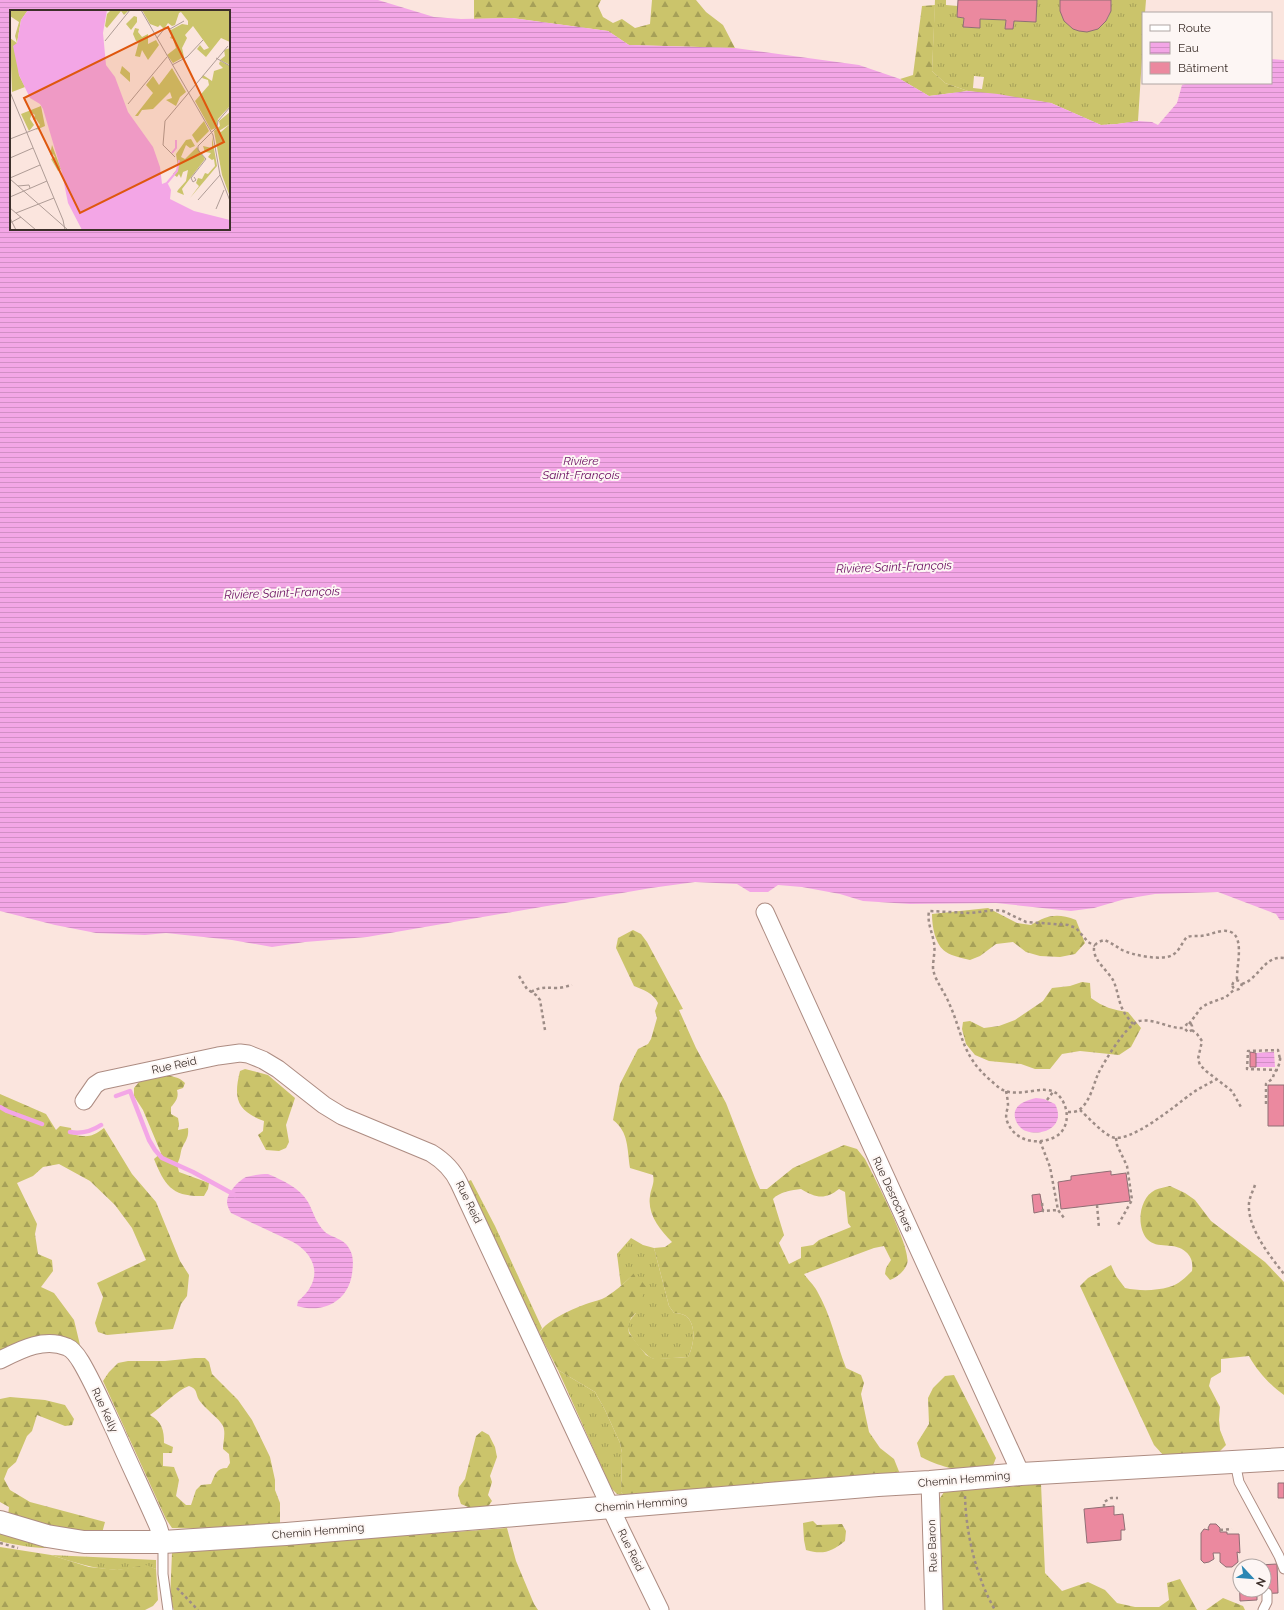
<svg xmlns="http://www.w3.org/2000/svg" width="1284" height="1610" font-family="Raleway,sans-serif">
<defs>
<pattern id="grass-tufts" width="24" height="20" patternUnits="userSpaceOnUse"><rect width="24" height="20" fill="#cbc46b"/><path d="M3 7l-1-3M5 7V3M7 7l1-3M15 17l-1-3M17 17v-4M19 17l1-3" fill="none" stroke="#a6a058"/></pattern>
<pattern id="forest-firs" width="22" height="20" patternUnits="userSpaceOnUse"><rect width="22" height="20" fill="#cbc46b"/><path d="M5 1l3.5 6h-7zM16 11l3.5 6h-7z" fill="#a6a058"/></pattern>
<pattern id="water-rules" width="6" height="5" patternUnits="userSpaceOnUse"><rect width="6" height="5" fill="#f3a6e6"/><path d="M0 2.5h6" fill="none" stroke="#d18fc5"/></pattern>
</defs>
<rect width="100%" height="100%" fill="#fbe5de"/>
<!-- grass -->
<path fill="url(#grass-tufts)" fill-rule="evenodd" d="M935,0H946V5L958,6L957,17L964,18L963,27L980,28V19L1006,20L1005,29H1013L1014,21L1036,22L1037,0H1060C1058,43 1115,40 1111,0H1146L1145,13H1143V42L1138,121L1117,124L1101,125L1051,103L968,91L945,83L932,71ZM974,76L984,77L982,89L973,88Z
M471,1180L495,1226L542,1328L539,1333L467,1182Z
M631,1238L643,1245L654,1248L669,1306L674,1313C678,1313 683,1314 686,1316C697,1325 694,1346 688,1357C681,1357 657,1360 654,1359C646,1357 627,1334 628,1326C629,1320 633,1317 636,1313L635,1273L621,1286L617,1254Z
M558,1370L595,1392L605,1410L620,1443L622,1453L621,1492L624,1496L617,1494L611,1488Z
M0,1530L63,1547C42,1550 23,1546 3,1542L0,1541Z
M51,1555L156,1560V1569C140,1563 133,1570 117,1570C94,1569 73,1562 51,1555Z"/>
<!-- forest -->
<path fill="url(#forest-firs)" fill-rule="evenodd" d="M474,0H601L598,6L603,17L613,23L622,19L635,28L650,24L652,0H696L706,12L723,25L735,48L629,45L608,31L512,18L474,19Z
M935,5L932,71L945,83L968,91L929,96L900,79L913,75L922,6Z
M988,908L1017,923L1031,925C1048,915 1057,913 1076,920L1085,943L1075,954L1060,957L1040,956L1026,952L1013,942L996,944L980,956L970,960C962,958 952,956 946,952C935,945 932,926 932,914Z
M633,930L641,934L647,942L683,1009L679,1010L696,1048L726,1103L755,1178L760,1189H767L793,1168L844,1145L857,1149L865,1159C873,1175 913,1250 907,1264C904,1272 897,1277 890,1280L885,1274L886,1268L891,1260L884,1246L874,1248L804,1274C808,1280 814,1285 817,1291C831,1315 836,1342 846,1368L861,1375L864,1383L861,1394L869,1432L880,1448L894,1459L900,1474L624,1496L621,1492L622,1453L620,1443L605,1410L595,1392L558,1370L539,1333C547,1320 574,1308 589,1303C594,1301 601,1300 606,1297C617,1290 626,1282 635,1272L646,1287L636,1313L631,1318L628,1327L629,1333L646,1355L654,1359L688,1357C694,1346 697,1325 686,1316C683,1314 678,1313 674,1313L669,1306L654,1248L665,1247L672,1242C660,1230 647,1214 650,1196C651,1188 655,1183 653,1175L630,1168C627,1149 629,1132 613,1120L620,1084L638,1049L648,1044L651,1039L657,1018L655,1011L658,1003C653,993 644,990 634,986L616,948L618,938ZM801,1189C816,1198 825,1200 839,1189L845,1192L848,1223L851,1227L819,1240L813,1245L801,1247V1258L789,1264L779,1243L784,1235L773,1199C779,1192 792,1190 801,1189Z
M1082,982L1090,983L1091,998C1103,1007 1113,1010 1128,1012L1141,1028L1131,1047L1119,1055L1080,1051L1062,1054L1050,1069H1035L1021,1064L989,1061L975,1055L966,1044L962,1029L963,1022L970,1021L984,1028L999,1026L1015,1020L1043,1001L1052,988L1070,986Z
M245,1069L268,1075L295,1098L286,1125L289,1142L286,1148L279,1151L266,1150L258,1135L263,1131L264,1121C237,1111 233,1099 240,1071Z
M164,1075C172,1076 179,1077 185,1083L183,1088L177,1090C179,1097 176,1101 171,1107V1114L178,1118L179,1124L178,1130L188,1128C189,1137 186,1140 182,1148C180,1153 181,1157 177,1164L179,1172L209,1183L208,1189L204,1196C172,1197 165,1186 154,1159L161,1153L143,1110L134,1096V1088L139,1082Z
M0,1094L46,1114L56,1130L60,1126L71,1128L72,1134C87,1138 92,1137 104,1128L132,1174L156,1202L180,1261L189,1275L187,1296L181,1304L173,1329L107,1335L98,1332L95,1323L103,1297L97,1283L146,1260L132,1228L115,1205L90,1181L59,1164L43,1167L33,1176L17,1183L37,1224L35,1234L38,1254L52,1260L53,1271L41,1287L54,1293L74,1320L80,1345C45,1326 33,1337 0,1352Z
M1170,1186L1185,1193L1195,1200L1211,1221L1265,1262L1284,1282V1395C1270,1385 1257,1371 1249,1356L1221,1359V1372L1211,1378L1209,1386L1220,1407L1219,1420L1220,1430L1226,1445L1217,1454L1165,1457L1154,1445L1080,1286L1088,1278L1111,1265L1116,1276L1125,1288C1139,1291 1155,1291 1169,1287C1178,1285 1186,1277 1192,1271C1193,1264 1192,1257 1186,1252C1175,1241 1157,1250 1147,1239C1136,1226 1139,1198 1155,1190C1159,1188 1166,1187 1170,1186Z
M195,1358H205L209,1362L212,1374L238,1400L252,1420L270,1457L275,1480V1490L280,1503V1526L222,1529L172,1528L166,1519L103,1381L109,1372L118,1363L128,1361H165ZM189,1386C198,1389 195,1393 199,1400C205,1409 219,1418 223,1426C226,1433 223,1442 223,1449L229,1454L230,1463L227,1468C216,1468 215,1475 211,1484L201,1485L196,1490L191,1505H186L176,1496L179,1480L174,1467L163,1466V1453H172L173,1447L164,1443C164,1430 162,1422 150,1415C162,1407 177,1390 189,1386Z
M954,1375L996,1458C995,1460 994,1464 992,1466C978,1480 936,1465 921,1457L917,1443L929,1424L928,1398L933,1388L945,1376Z
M10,1397L45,1400L65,1405L74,1419L72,1425L65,1426L37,1415L32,1431L27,1436L16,1462L8,1469L4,1479L10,1490L30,1502L105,1522L102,1533L67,1531L8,1516L9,1507L0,1502V1399Z
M482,1431L489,1435L495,1447L497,1457L490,1476L492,1482L488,1495L492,1501L487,1508L473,1509L461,1504L458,1495L459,1487L465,1479L476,1436Z
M1041,1484L1045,1573L1062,1591L1088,1582L1105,1590L1117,1603L1135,1607H1159L1169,1600L1167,1583L1180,1579L1197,1610H943L940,1498L944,1492Z
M813,1521L817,1525L842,1524L846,1531L845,1541C831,1552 823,1555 806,1550L804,1540L803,1523Z
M507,1528L516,1561L534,1604L538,1610H174L170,1600L172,1553Z
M0,1547L51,1555L89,1567L118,1570L146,1565L156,1569L158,1600L153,1606L145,1610H0Z
M1223,1598L1243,1606L1245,1610H1206Z"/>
<!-- water -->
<path fill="url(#water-rules)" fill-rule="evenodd" d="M0,0H378L434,17L461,19L512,18L608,31L629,45L735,48L859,65L900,79L929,96L968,91L998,94L1051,103L1101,125L1117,124L1138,121L1152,122L1158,125L1177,103L1182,85L1188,83H1271V59L1284,60V920H1280L1276,914L1218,892L1155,894L1125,899L1094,908L1071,911L996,903L910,904L863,901L840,894L802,887L778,885L768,892H750L737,884L695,882L651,888L367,937L305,942L272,947L232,940L166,933L145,935L96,933L55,925L0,911ZM11,11H229V229H11Z
M1274,1052L1275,1067H1256V1053Z
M1036,1098L1044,1099L1055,1104C1066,1125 1045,1137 1026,1131C1022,1130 1019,1126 1017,1123C1009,1107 1023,1101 1036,1098Z
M268,1174C282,1180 300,1188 308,1202C313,1211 316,1223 324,1231C332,1239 344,1237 350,1250C354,1257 353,1266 352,1274C348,1301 324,1314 297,1306L298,1301C322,1282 319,1257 293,1242L231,1213C229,1209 227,1206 227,1201C228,1192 238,1181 246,1177C253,1175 261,1174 268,1174Z"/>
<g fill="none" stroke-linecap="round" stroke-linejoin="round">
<!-- stream -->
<path stroke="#f3a6e6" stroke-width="4.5" d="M116,1096L130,1091L149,1140L155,1150L162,1158L193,1172L235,1195
M0,1107L7,1111L42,1124
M70,1132C81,1134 92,1131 101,1125"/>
</g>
<!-- building -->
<path fill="#eb899f" stroke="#8f6e74" d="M958,0H1037L1036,22L1014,21L1013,29H1005L1006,20L980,19V28L963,27L964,18L957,17Z
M1060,0H1111V11L1106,21L1098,29L1087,32L1079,31L1073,29L1064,21L1060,11Z
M1250,1052L1256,1053V1067H1250Z
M1268,1085H1284V1126H1268Z
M1111,1171V1175L1126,1173L1130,1201L1061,1209L1058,1182L1071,1180V1176Z
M1040,1194L1043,1211L1034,1213L1032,1195Z
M1278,1483H1284V1498H1278Z
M1114,1506V1515L1123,1514L1125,1530H1121V1540L1087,1543L1084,1509Z
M1210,1524H1216L1220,1528V1532H1227V1534H1239L1240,1553L1237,1552L1238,1562L1232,1567H1226L1220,1562V1553H1213L1214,1559L1209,1562L1204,1563L1201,1560V1533L1204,1529L1209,1530L1208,1528Z
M1277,1564L1278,1593L1257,1594V1600L1240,1601L1239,1566L1240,1590H1264V1566H1241Z"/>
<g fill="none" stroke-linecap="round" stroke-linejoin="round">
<defs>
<path id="lane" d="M1235,1462L1239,1482L1279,1556L1284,1569
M163,1542V1574L168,1610
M1263,1610L1267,1602V1593"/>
<path id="street" d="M765,912L1021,1474
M84,1101L95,1085L101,1081L218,1056L240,1053L248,1054L263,1060L278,1069L324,1105L342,1116L431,1153C444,1161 453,1170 459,1183L621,1530L660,1610
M0,1360C20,1350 44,1337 67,1347C72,1349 78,1357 81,1362C94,1384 104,1408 115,1431C129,1463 144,1494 158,1526L163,1542
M930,1482L934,1610"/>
<path id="secondary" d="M0,1522L47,1536L84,1542H163L286,1534L878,1485L930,1482L1021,1474L1284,1459"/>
</defs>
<!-- lane casing -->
<use href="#lane" stroke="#ad8c82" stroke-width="11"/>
<!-- street casing -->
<use href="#street" stroke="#ad8c82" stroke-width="19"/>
<!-- secondary casing -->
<use href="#secondary" stroke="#ad8c82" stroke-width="24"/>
<!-- path -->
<path stroke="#9d8c86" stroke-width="2.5" stroke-dasharray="3 3" stroke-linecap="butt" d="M519,976L527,989L536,995L540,1000L545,1030
M1232.5 985a4.5 4.5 0 1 1 9 0a4.5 4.5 0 1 1-9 0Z
M1242,984C1259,979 1264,955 1284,958
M531,992C541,986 548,988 558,988C562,988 567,986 572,985
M1133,1024C1130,1020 1126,1016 1124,1012C1118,1002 1118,990 1113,980C1107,970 1093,960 1094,948C1095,942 1101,941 1105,940C1111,943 1116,946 1122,950C1132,955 1164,962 1174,954C1180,950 1182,942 1187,937C1193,935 1200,937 1206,935C1211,934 1216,932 1222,931C1248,928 1236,965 1237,980
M1189,1024L1201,1008L1207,1004L1226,997L1235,989
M1192,1030L1197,1034L1202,1041L1198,1059L1200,1065L1206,1071L1232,1091L1242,1109
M1278,1070L1247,1069L1248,1051L1278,1050L1280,1059
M1006,1091C1007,1096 1008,1101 1008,1106C1007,1111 1005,1116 1007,1121C1014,1141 1037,1146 1055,1137C1072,1128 1069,1103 1056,1093C1044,1084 1019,1098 1003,1090C998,1088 993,1082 989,1079C961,1054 963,1034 949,1003C945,993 937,983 934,973C931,966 936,953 934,943C932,931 927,923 929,911L971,913L995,910L1003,911L1026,922L1068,925L1076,928L1088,942L1095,946
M1047,1100L1053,1092
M1266,1104V1084L1273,1078C1274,1070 1279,1070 1280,1059H1284
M1080,1110C1088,1117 1102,1133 1112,1137C1130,1144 1176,1105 1191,1094C1199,1088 1208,1084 1217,1079
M1068,1112C1072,1112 1076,1112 1079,1110C1090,1102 1093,1086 1098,1074C1104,1062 1126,1025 1139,1021C1155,1018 1169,1029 1184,1028L1188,1032L1192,1030V1026L1191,1024H1187L1184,1028
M1116,1138L1117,1145L1127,1166L1132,1200L1118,1225
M1040,1141L1050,1167L1058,1210L1064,1218
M1255,1185C1253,1191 1250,1196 1249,1203C1247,1228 1270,1256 1284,1274
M1042,1203L1043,1211L1058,1210
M1097,1205L1099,1228
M965,1496C966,1534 976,1577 995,1610
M1104,1507V1502L1111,1498H1118
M1220,1530L1232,1529
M0,1543L18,1548
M177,1588L198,1610"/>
<!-- lane -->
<use href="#lane" stroke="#fff" stroke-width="9"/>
<!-- street -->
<use href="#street" stroke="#fff" stroke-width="17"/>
<!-- secondary -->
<use href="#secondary" stroke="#fff" stroke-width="22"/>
</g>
<g text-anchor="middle" stroke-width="4" stroke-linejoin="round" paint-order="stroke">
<!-- street labels -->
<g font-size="11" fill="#3c2f2a" stroke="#fdf6f4">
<text transform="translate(174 1065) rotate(-12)" y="4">Rue Reid</text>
<text transform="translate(893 1194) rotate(65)" y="4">Rue Desrochers</text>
<text transform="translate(469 1202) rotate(64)" y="4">Rue Reid</text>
<text transform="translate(105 1410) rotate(65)" y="4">Rue Kelly</text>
<text transform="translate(964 1479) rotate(-5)" y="4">Chemin Hemming</text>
<text transform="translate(641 1504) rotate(-5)" y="4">Chemin Hemming</text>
<text transform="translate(318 1531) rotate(-5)" y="4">Chemin Hemming</text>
<text transform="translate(932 1546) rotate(-92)" y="4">Rue Baron</text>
<text transform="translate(631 1550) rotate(64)" y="4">Rue Reid</text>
</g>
<!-- water labels -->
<g font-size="12" font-style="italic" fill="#690d60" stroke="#fdf6f4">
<text x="581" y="465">Rivière<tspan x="581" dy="14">Saint-François</tspan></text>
<text transform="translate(894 567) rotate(-2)" y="4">Rivière Saint-François</text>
<text transform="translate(282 593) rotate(-2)" y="4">Rivière Saint-François</text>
</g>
</g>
<!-- overview -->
<g transform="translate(10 10)">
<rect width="220" height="220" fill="#fbe5de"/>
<path d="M0,0H18L11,10L7,33L5,26L9,12L0,6ZM31,96L35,116L26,120L30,115L26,109L23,110L25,105L22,103L20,109L24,115L19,121L11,104ZM220,102V114L209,121L206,119L210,116L209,111Z" fill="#cbc46b"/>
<path d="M101,0H119L114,5L111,1L97,18L95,16L97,4ZM132,0H220V32L211,28L196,47L187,39L190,35L194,40L199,38L183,16L175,25L177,28L172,38L174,47L163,53L157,45L166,38L163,29L160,28L162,25L159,21L172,14L178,15V11L171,2L169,3L165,15L162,16L158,13L154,19L150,15L148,17L140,14ZM124,6L127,7V12L121,20L116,14ZM125,18L129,19L128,22L132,27L138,24V34L146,30L149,35L138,50L132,40L130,47L125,46L129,31H126L123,24ZM220,38V55L210,50L215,46L214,40ZM210,51L220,56V96L208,109L206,118L201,120L185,91L199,75L198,70L192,68L193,65L202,71L204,61L213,58L209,54ZM112,56L120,63V72L110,63ZM162,58L176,82L170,87L166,96L156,90L162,88L160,82L143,99L132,100L128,106H125L143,83L136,75L143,66L149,75ZM194,111L199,121L187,133L182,125ZM220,114V187L212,165L204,121L206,119L211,122ZM202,127L207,156L180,188L189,176L186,173L188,168L192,169L195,163L198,164L205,156L204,149L202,150L198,147L201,143L195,142L193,136L202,138ZM181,129L185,136L180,138L176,135L171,147L175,149L187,137L195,149L172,179L174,185L167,182L168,180L176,171L178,160L173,162L171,168L169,164L167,167L163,164L168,158L166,144L176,130ZM42,135L51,159L48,161L41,149L45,147L43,144L40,145Z" fill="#cbc46b"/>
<path d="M0,28L7,33L9,65L15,77L2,82Z" fill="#cbc46b"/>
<path d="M18,0H97L93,23L96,55L105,67L118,102L143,137L150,157L152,174L157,172L161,180L160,189L184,201L220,210V220H72L58,193L52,163L33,99L30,94L20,88L9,65L3,36L7,33L11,10Z" fill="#f3a6e6"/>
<path fill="none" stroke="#f3a6e6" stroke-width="2" d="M162,143L166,138V130M157,173L167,161L169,150"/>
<path fill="none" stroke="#af9c96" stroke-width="1" d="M131,0L203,125L210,165L220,191M147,28L155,18L160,19L174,11M95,31L120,0M206,48L220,56M162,55L177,47L193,30M0,82L53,210L55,220M118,94L157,47M0,129L28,118M165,147L153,135L155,111L218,36M0,148L23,138M184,167L186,170L183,172L181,168L196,149L188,140V136L207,117L208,111L220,97M0,168L30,155M0,169L58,220M8,176L19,175L20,178M0,187L37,171M188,190L210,165M0,198L26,220M206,199L214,180M6,203L44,188M0,208L6,220M0,213L11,207"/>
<path fill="#df570e" fill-opacity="0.15" stroke="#df570e" stroke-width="2" d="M158,17L214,132L70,203L14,88Z"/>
<rect width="220" height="220" fill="none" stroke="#3c2f2a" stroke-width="2"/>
</g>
<!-- legend -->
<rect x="1142" y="12" width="130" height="72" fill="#fdf6f4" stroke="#b0a6a3"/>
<rect x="1150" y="25" width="20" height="6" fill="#ffffff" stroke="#b0a6a3"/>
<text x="1178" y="32" font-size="12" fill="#3c2f2a">Route</text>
<rect x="1150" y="42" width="20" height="12" fill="url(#water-rules)" stroke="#b0a6a3"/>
<text x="1178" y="52" font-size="12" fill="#3c2f2a">Eau</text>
<rect x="1150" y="62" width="20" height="12" fill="#eb899f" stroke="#b0a6a3"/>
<text x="1178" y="72" font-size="12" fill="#3c2f2a">Bâtiment</text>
<!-- north arrow -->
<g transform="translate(1252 1578) rotate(116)"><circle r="19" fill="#fdf6f4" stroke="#b0a6a3"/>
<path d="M0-3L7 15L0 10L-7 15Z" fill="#2b87b4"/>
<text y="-6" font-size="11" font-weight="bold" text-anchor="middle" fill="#3c2f2a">N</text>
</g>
</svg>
